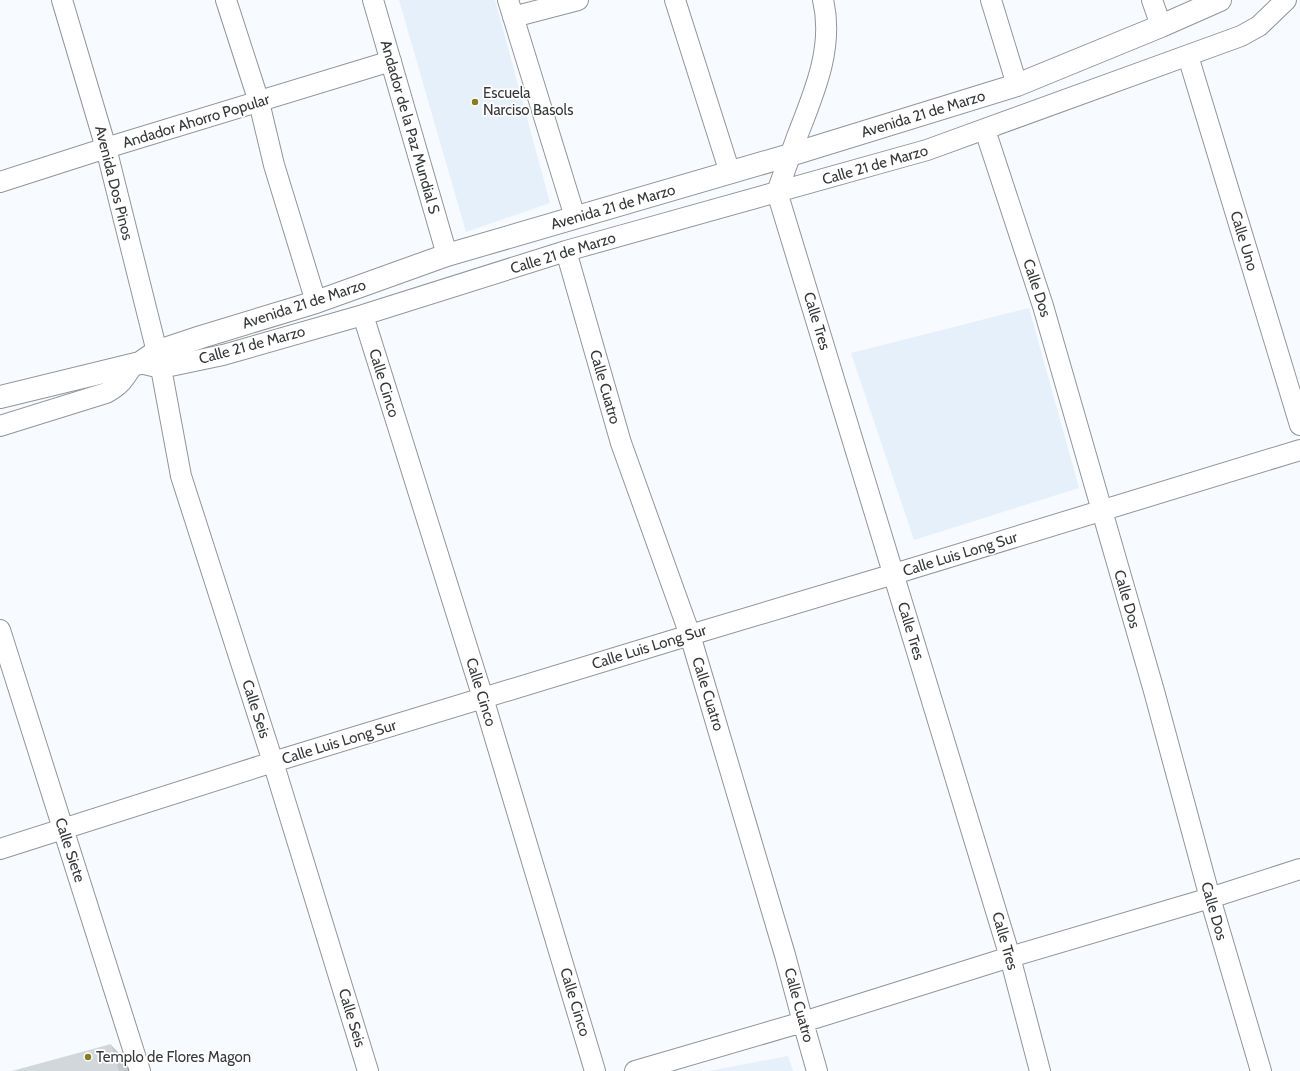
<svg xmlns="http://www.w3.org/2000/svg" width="1300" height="1071" font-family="Cabin,sans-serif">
<rect width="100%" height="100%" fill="#f7fafe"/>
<!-- built -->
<path fill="#e5f0fa" d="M399,0H495L550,203L466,232Z
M1029,308L1079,488L914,540L851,353Z
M788,1056L793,1071H709Z"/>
<!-- shadow -->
<path fill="#0003" d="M111,1045L130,1064L132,1071H14Z"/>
<!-- building -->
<path fill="#d2d7db" d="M111,1044L119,1071H12Z"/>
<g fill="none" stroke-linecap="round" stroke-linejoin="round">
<defs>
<path id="minor" d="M62,0L106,148L161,368L181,476L273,762L368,1071
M226,0L259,102L274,165L316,302
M373,0L447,255
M508,0L575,217
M675,0L730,173
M823,0C834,46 815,91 798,134C791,153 784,173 777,192L1010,957L1040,1071
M991,0L1017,85
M1152,0L1161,26
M513,17L578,0
M1188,56L1300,425
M985,130L1043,306L1154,691L1210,898L1261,1071
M0,182L106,148L391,61
M566,251L621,443L690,635L785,955L803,1022L817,1071
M363,315L483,698L595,1071
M140,363L161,368L223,355L363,315L566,251L927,150L1241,36L1259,26L1286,0
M0,426L106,393C121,385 124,379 133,365
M0,630L140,1071
M0,849L273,762L690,635L894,574L1300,450
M635,1071L803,1022L1010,957L1210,898L1300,869"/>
<path id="tertiary" d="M0,397L140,363L156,352L201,337L316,302L447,255L790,155L1017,85L1161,26L1220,0"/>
</defs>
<!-- minor casing -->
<use href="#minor" stroke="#91959a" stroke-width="22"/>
<!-- tertiary casing -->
<use href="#tertiary" stroke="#91959a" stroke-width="24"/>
<!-- minor -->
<use href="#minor" stroke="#fff" stroke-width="20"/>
<!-- tertiary -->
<use href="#tertiary" stroke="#fff" stroke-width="22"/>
</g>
<!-- markers -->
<g fill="#887d23" stroke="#fff" stroke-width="1.5">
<circle cx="475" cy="102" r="4"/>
<circle cx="88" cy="1057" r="4"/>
</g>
<g text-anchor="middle" stroke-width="3.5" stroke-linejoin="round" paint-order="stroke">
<!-- poi labels -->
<g font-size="15" fill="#36383a" stroke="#fff" text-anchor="start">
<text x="483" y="98">Escuela<tspan x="483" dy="17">Narciso Basols</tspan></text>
<text x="96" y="1062">Templo de Flores Magon</text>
</g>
<!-- street labels -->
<g font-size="15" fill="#36383a" stroke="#fff">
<text transform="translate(923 114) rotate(-17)" y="5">Avenida 21 de Marzo</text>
<text transform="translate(196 121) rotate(-17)" y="5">Andador Ahorro Popular</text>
<text transform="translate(410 127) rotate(74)" y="5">Andador de la Paz Mundial S</text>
<text transform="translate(875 165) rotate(-16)" y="5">Calle 21 de Marzo</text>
<text transform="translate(114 183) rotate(76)" y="5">Avenida Dos Pinos</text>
<text transform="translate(613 207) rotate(-16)" y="5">Avenida 21 de Marzo</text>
<text transform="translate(1244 241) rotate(73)" y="5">Calle Uno</text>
<text transform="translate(563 253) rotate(-17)" y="5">Calle 21 de Marzo</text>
<text transform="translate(1037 288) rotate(72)" y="5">Calle Dos</text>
<text transform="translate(304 304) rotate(-18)" y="5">Avenida 21 de Marzo</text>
<text transform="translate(817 321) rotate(73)" y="5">Calle Tres</text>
<text transform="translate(252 345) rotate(-15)" y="5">Calle 21 de Marzo</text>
<text transform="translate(384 383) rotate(73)" y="5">Calle Cinco</text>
<text transform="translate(605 387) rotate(74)" y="5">Calle Cuatro</text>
<text transform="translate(960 554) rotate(-17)" y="5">Calle Luis Long Sur</text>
<text transform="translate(1127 599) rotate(74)" y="5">Calle Dos</text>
<text transform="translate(911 631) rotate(73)" y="5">Calle Tres</text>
<text transform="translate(649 647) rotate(-17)" y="5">Calle Luis Long Sur</text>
<text transform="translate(481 692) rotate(73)" y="5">Calle Cinco</text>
<text transform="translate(708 694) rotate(73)" y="5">Calle Cuatro</text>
<text transform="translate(256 709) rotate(72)" y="5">Calle Seis</text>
<text transform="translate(339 742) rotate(-17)" y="5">Calle Luis Long Sur</text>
<text transform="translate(70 850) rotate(72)" y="5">Calle Siete</text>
<text transform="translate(1214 911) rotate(74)" y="5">Calle Dos</text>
<text transform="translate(1005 941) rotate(74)" y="5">Calle Tres</text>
<text transform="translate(575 1002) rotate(73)" y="5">Calle Cinco</text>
<text transform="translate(799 1005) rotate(75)" y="5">Calle Cuatro</text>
<text transform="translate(352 1018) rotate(73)" y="5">Calle Seis</text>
</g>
</g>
</svg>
